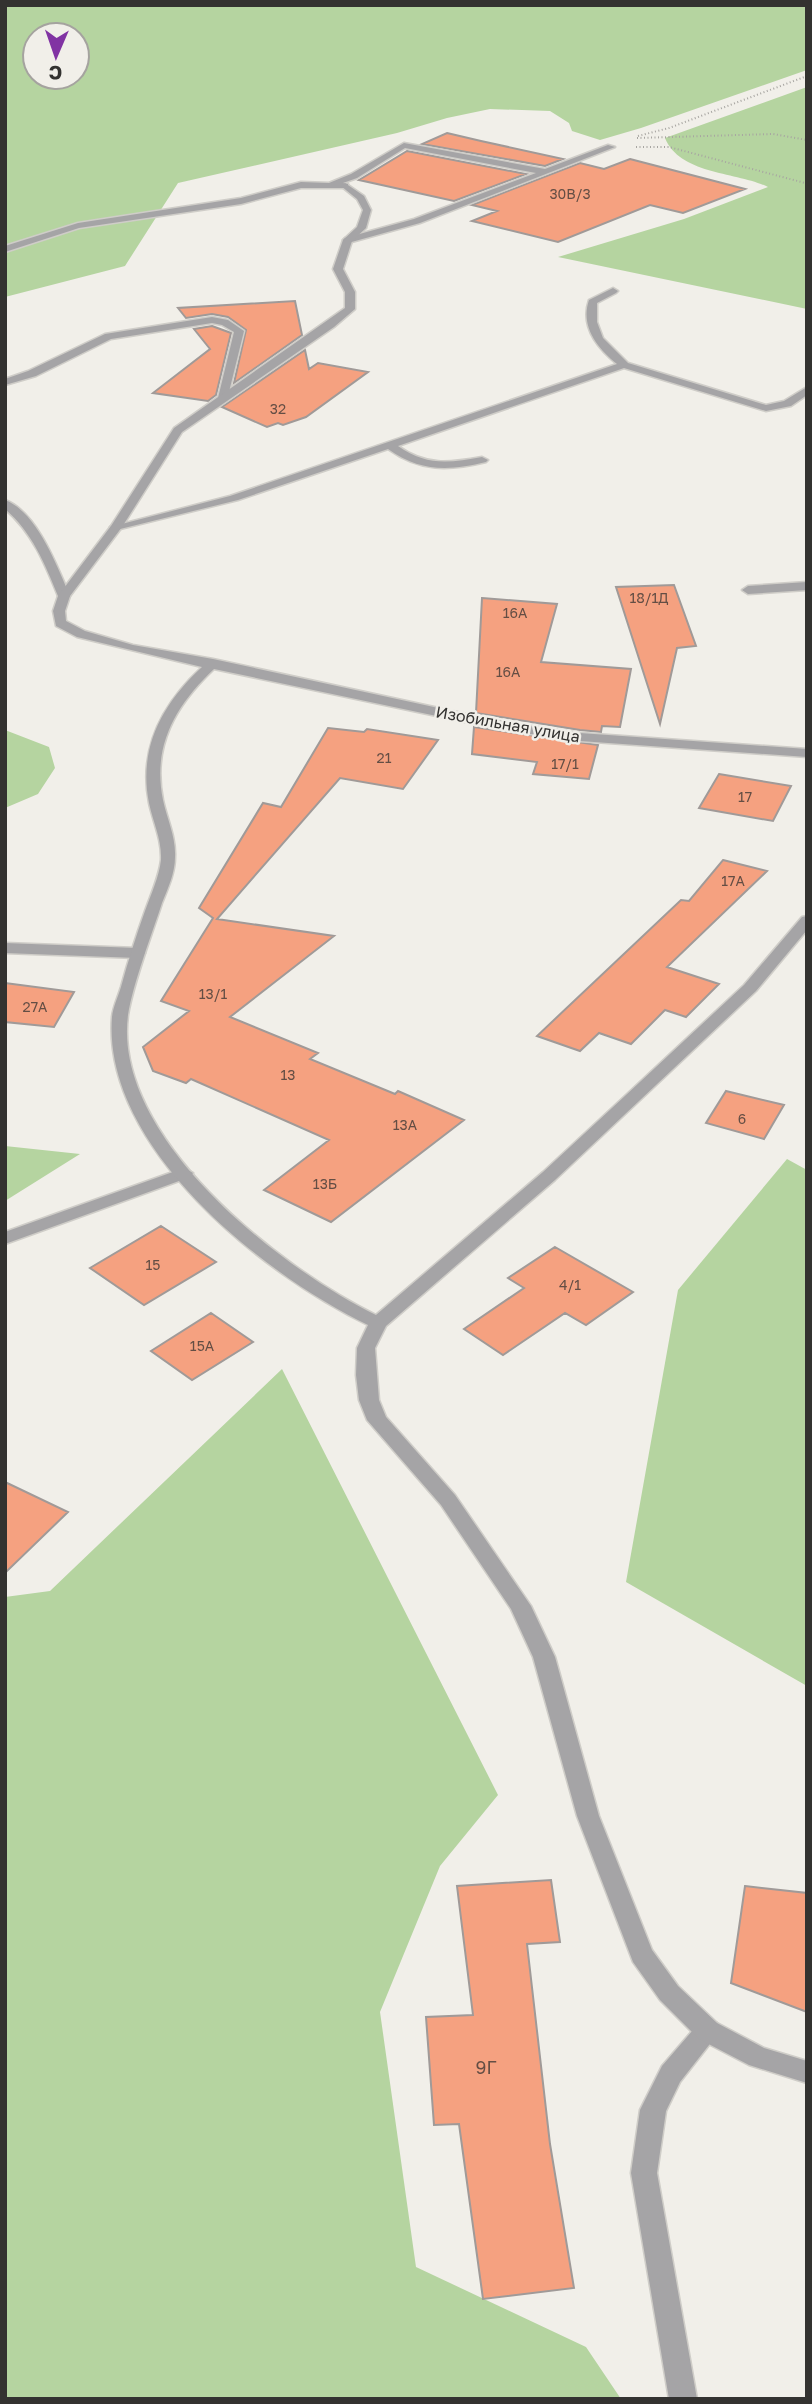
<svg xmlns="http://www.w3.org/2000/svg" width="812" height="2404" font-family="'Golos Text',sans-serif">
<rect width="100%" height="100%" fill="#f1efe9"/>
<!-- green -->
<path fill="#b5d4a0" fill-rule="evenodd" d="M5,5H807V70L641,128L600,140L572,131L569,123L550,111L490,109L447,118L397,133L178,183L125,266L5,297ZM35,35H77V77H35Z
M807,87V309L558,257L684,219L768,187C738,172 680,175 665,138Z
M5,730L49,747L55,768L38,794L5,808Z
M5,1146L80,1154L5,1201Z
M787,1159L807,1170V1686L626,1582L678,1290Z
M282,1369L498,1795L440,1866L380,2012L416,2267L586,2347L621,2399H5V1597L50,1591Z"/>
<!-- building -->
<path fill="#f5a180" stroke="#a09a98" stroke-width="2" d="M447,133L481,141L563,159L545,166L422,144Z
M407,151L526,174L454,201L359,180Z
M630,159L745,189L683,213L650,205L558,242L472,221L497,211L472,205L580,163L604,169Z
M295,301L302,335L234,383L246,330L228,317L212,314L186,318L178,308Z
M212,326L231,333L216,395L208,401L153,393L210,349L194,329Z
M305,350L309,369L318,363L368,372L306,417L283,425L278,423L267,427L222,407Z
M674,585L696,646L677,648L660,724L616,587Z
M482,598L557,604L541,662L631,669L620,727L602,726L601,732L580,730L476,713Z
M474,727L598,745L589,779L533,774L537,762L472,754Z
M328,728L364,732L367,729L438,740L403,789L340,778L217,919L334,936L230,1017L318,1053L310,1059L395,1094L398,1091L464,1120L331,1222L264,1190L329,1140L191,1079L186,1083L153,1071L143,1047L189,1011L161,1001L213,918L199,908L263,803L281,807Z
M719,774L791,786L773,821L699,808Z
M723,860L767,871L667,967L719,984L686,1017L665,1010L631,1044L599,1033L580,1051L537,1036L681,900L689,901Z
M5,983L74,992L54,1027L5,1022Z
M726,1091L784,1105L764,1139L706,1123Z
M161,1226L216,1262L144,1305L90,1268Z
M555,1247L633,1292L586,1325L565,1313L503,1355L464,1329L524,1288L508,1278Z
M211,1313L253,1342L192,1380L151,1351Z
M5,1482L68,1512L5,1573Z
M551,1880L560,1942L527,1944L550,2144L574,2288L483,2299L459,2124L434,2125L426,2017L473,2015L457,1886Z
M745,1886L807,1893V2012L731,1983Z"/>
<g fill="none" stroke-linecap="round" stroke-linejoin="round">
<defs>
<path id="lane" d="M404,143L545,169L608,145L615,147L420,223L348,243L343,240L345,238L414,219L536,173L405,148L357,178L343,183L348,184V188H301L241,204L79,228L5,252V246L78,223L241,198L301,182L329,183L351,174Z
M613,288L618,291L616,293L597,303V322L603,338L628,363L766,405L784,401L807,387V395L791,406L766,411L624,368L398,446C426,466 449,463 482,457L488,460L486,462C449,471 420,472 388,449L238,500L116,530L110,527L230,496L617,364C597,348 580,326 589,300Z
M212,317L228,320L244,331L227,400L218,398L234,332L222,325L212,323L111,339L36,376L5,385V379L28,371L105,334Z
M5,500C37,512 57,566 70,596L68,599L58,596C45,564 32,532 5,509Z
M5,943L137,948L145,953L137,958L5,953Z
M184,1168L193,1173L190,1177L5,1244V1232Z
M708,2020L717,2023L720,2031L680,2082L666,2111L657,2173L697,2399H669L631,2173L640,2110L662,2066L699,2023Z"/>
<path id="street" d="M345,183L364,196L371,210L366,228L352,241L343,269L355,292V309L334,327L182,432L122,527L70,596L65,611L66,621L85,631L133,645L213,659L503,722L580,733L807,749V757L580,741L503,730L214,669C175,706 152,746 163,800C167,819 176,837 175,857C175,873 168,888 162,903C152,934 133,983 128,1015C112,1137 280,1268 376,1315L543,1172L626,1095L744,985L802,917L807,916V930L756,991L555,1180L386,1326L375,1348L379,1400L386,1417L455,1495L531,1606L555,1657L599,1816L652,1950L678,1986L717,2023L764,2048L807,2061V2083L749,2065L699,2039L660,2000L633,1962L577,1816L533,1657L511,1609L441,1505L367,1420L359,1400L356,1375L357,1348L368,1325C264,1275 102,1147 112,1017C113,1007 118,997 121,987C128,961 136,936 145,911C151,894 159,877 161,860C162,840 153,822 149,803C138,748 162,704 202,667L77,637L56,626L53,611L58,596L111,526L174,428L345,308V292L333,269L343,240L357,227L363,210L357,199L341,186Z
M807,582V590L748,594L742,590L748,586Z"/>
</defs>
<!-- lane casing -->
<use href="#lane" stroke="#cfcdc8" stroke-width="3"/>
<!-- street casing -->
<use href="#street" stroke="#cfcdc8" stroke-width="3"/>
<!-- path -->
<path stroke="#a7a5a1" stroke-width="2" stroke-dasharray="1 2.5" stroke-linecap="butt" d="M638,136L669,128L807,76
M637,138L773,134L807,140
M636,147H669L805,183"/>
<!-- lane -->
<use href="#lane" fill="#a5a4a6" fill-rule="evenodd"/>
<!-- street -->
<use href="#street" fill="#a5a4a6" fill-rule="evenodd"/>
</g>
<g text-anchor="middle" stroke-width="5" stroke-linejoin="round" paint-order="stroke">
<!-- number labels -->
<g font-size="14" fill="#644e44">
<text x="570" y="199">30В/3</text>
<text x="278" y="414">32</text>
<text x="649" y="603">18/1Д</text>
<text x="515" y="618">16А</text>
<text x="508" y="677">16А</text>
<text x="384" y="763">21</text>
<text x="565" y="769">17/1</text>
<text x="745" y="802">17</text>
<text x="733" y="886">17А</text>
<text x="213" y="999">13/1</text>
<text x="35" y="1012">27А</text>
<text x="288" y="1080">13</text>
<text x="742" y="1124">6</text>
<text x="405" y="1130">13А</text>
<text x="325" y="1189">13Б</text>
<text x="153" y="1270">15</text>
<text x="570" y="1290">4/1</text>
<text x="202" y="1351">15А</text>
</g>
<!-- far-street labels -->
<g font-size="16" fill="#333230" stroke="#f1efe9">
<text transform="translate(508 724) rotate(10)" y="6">Изобильная улица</text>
</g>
<!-- near-number labels -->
<g font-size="18" fill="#644e44">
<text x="486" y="2074">9Г</text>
</g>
</g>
<!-- border -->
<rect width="812" height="2404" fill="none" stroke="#333230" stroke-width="14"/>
<!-- north arrow -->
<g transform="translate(56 56) rotate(182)"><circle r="33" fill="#f1efe9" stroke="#a5a39f" stroke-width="2"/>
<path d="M0-5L12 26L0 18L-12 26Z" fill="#8133a3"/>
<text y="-10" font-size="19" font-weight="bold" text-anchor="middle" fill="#333230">С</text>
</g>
</svg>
